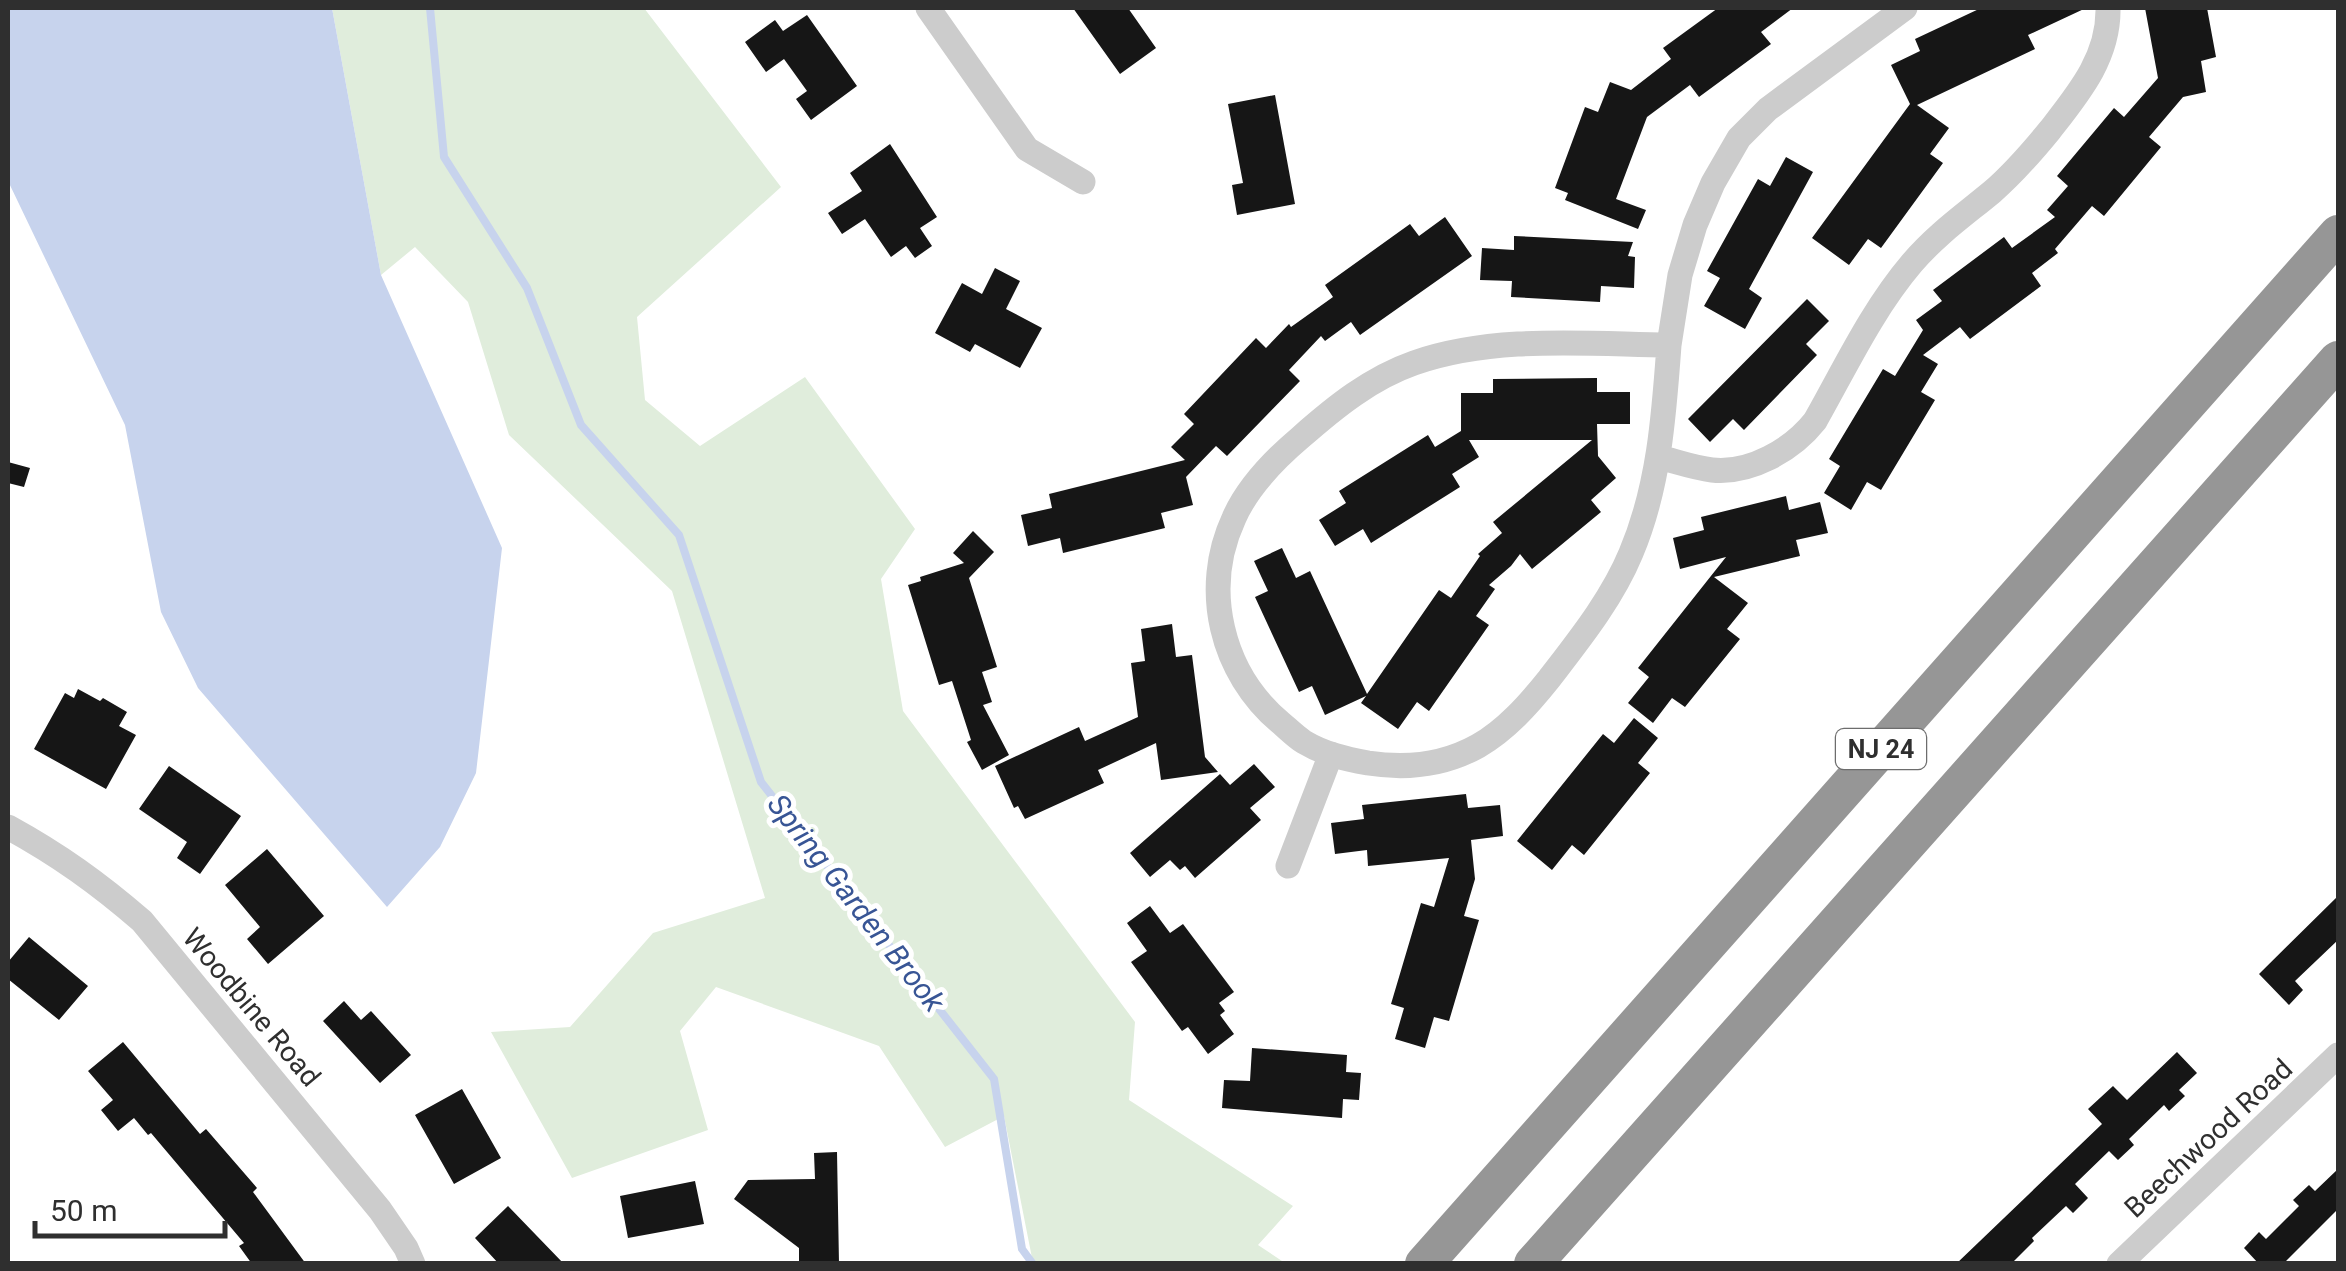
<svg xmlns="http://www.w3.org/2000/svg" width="2346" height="1271" font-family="Roboto,sans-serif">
<rect width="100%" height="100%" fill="#fff"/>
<!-- green -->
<path fill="#e0eddc" d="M332,8H644L781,187L637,317L645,400L700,446L805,377L915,529L881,579L903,711L1135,1022L1129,1100L1293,1206L1258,1245L1285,1263H1033L1004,1116L945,1147L879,1046L716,987L680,1031L708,1130L572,1178L491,1032L570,1027L653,933L765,898L672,591L509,435L468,302L415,247L381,275Z"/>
<!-- water -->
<path fill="#c7d3ed" d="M8,8H332L381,275L502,548L476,773L440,847L387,907L198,688L161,612L125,425L8,181Z"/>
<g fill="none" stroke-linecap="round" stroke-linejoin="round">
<!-- stream -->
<path stroke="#c7d3ed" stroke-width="8" d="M430,8L444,157L527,288L581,425L679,535L761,782L994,1079L1022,1249L1033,1264"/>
</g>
<!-- building -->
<path fill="#161616" d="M1073,8H1128L1156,48L1120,74Z
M1718,8H1793L1761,32L1771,44L1699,97L1690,85L1647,117L1616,199L1646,210L1638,229L1565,200L1568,193L1555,188L1585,107L1598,112L1610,82L1631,90L1671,59L1663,48Z
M1981,8H2086L2028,35L2035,49L1917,105L1949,128L1930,154L1943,163L1881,248L1868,239L1849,265L1812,238L1910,104L1891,65L1920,51L1915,39Z
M2145,8H2207L2216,57L2201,61L2206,92L2183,97L2149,137L2161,147L2104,216L2092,206L2055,249L2058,253L2032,273L2041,286L1970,339L1960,327L1923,355L1938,364L1921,392L1935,400L1881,490L1867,482L1851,510L1824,493L1840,466L1829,459L1883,369L1895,376L1923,330L1916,320L1942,301L1933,290L2004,237L2012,248L2055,217L2047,210L2068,186L2057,176L2114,108L2124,117L2158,78Z
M807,15L857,86L811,120L796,99L807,91L784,59L766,72L745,42L775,20L783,31Z
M1275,95L1295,204L1237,215L1232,185L1243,183L1228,104Z
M890,144L937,217L920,228L932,246L915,258L906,246L891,257L865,219L842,234L828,213L862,191L850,173Z
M1786,157L1813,172L1749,289L1762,298L1745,329L1704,306L1720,278L1707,271L1758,179L1770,186Z
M1445,217L1472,256L1360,335L1351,322L1325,341L1321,336L1289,370L1300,381L1227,456L1216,446L1186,477L1193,505L1161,513L1165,528L1063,553L1060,538L1028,546L1021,515L1052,508L1049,494L1185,460L1171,447L1194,424L1184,414L1256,338L1266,348L1289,324L1291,327L1333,297L1325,285L1410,224L1419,236Z
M1514,236L1633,242L1628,256L1635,257L1634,288L1601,286L1600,302L1511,297L1512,281L1480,280L1482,248L1514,250Z
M995,268L1020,281L1006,309L1042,328L1020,368L975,344L970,352L935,333L962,283L982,294Z
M1807,299L1829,321L1806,344L1817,355L1744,430L1733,419L1710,442L1688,419Z
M1597,378V392H1630V424H1597L1598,456L1616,478L1591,500L1601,512L1532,569L1520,554L1511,566L1489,585L1495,589L1476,616L1489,625L1429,711L1417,702L1398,729L1361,703L1366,696L1325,715L1312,686L1299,692L1255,597L1268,591L1254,561L1282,548L1296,578L1310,571L1367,694L1439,590L1451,598L1480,556L1478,554L1502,533L1493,522L1592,440H1469L1479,457L1452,474L1460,487L1371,543L1363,529L1335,546L1319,520L1346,503L1339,491L1428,435L1435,447L1461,431V393H1493V379Z
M8,462L30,468L24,487L8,483Z
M1786,496L1789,510L1820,502L1828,533L1796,540L1800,556L1714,577L1748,603L1727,629L1740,639L1685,707L1672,698L1653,723L1628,703L1649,677L1638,668L1726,557L1680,569L1673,538L1704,530L1701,517Z
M973,531L994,552L969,578L997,667L982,672L992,702L983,705L1009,755L982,770L967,742L971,740L952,681L939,685L908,585L921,581L920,577L964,563L953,553Z
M1172,624L1176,657L1192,655L1205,757L1218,772L1161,780L1156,743L1098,770L1104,783L1025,819L1018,806L1014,808L995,766L1079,727L1085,741L1138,717L1131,663L1145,661L1141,629Z
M78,689L100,701L103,698L127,712L119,726L136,735L106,789L34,749L65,693L74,698Z
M1634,718L1658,738L1638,763L1650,773L1584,855L1572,845L1552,870L1517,841L1603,734L1614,743Z
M1254,764L1275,787L1250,808L1261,820L1195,878L1185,866L1180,870L1170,860L1150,877L1130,853L1220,774L1230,785Z
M169,766L241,816L200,874L177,858L187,842L139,809Z
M1466,794L1468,808L1500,805L1503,836L1471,840L1475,879L1464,916L1479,920L1449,1021L1434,1017L1425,1048L1395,1039L1404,1008L1391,1004L1421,903L1434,907L1449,858L1368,866L1367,850L1335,854L1331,823L1364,819L1362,805Z
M267,849L324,916L268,964L247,939L260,927L225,885Z
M2338,896V940L2295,981L2303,990L2289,1005L2259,974Z
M1150,906L1170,933L1183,924L1234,992L1219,1003L1225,1011L1220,1015L1234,1034L1208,1054L1188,1027L1182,1031L1131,962L1147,951L1127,923Z
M29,937L88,986L59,1020L8,979V962Z
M344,1001L361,1020L371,1011L411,1055L380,1083L323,1021Z
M123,1042L200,1134L206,1129L257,1188L253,1192L306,1264H252L239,1246L244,1243L151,1133L148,1135L134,1118L118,1131L101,1110L113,1100L88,1071Z
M1252,1048L1347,1055L1346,1072L1361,1073L1359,1100L1343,1099L1342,1118L1222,1108L1224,1080L1250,1081Z
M2177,1052L2197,1073L2179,1090L2185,1096L2169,1111L2164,1105L2129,1139L2134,1145L2118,1160L2109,1151L2075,1184L2088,1198L2073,1213L2066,1206L2032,1238L2034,1241L2011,1264H1956L2102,1124L2088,1109L2113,1086L2127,1100Z
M462,1089L501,1158L454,1184L415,1115Z
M837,1152L839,1264H799V1248L734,1199L748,1180L815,1179L814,1153Z
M2338,1169V1209L2283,1264H2259L2244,1248L2259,1232L2266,1239L2299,1206L2293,1200L2309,1185L2315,1191Z
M695,1181L704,1224L628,1238L620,1196Z
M508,1206L564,1264H499L475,1238Z"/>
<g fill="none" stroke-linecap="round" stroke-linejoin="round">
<!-- minor -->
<path stroke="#ccc" stroke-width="25" d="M928,8L1027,149L1083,182
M1669,345C1586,344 1494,335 1414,363C1371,378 1335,407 1301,437C1275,459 1248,486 1234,518C1201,589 1221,673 1281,723C1288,729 1296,737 1304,742C1324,754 1346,759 1368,763C1406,769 1444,765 1478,746C1506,730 1529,704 1549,679C1579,640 1612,599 1631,553C1659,487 1664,415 1669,345L1680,275L1695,225L1713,183L1739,138L1768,109L1905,8
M1658,457C1675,461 1694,468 1712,470C1750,474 1792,450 1815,421C1845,368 1872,310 1912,263C1937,234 1963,216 1992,192C2014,173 2032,152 2050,130C2079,93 2109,57 2108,8
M8,827C59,855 98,883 142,921L380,1210L406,1248L413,1264
M1288,866L1331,754
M2119,1264L2338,1055"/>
<!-- highway -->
<path stroke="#969696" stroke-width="38" d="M1424,1264L2338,234
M1533,1264L2338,360"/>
</g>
<g text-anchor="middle" stroke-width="10" stroke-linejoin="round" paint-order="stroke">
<!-- shield labels -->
<rect fill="#fff" stroke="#6d6d6d" stroke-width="2.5" x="1836" y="729" width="90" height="40" rx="8"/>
<g font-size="25" font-weight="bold" fill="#2f2f2f">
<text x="1881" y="758">NJ 24</text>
</g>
<!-- street labels -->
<g font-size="28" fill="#2f2f2f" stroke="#fff">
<text transform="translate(252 1007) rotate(50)" y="10">Woodbine Road</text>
<text transform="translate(2208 1138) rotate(-43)" y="10">Beechwood Road</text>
</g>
<!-- water labels -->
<g font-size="30" font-style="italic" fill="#385595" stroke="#fff">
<text transform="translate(856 903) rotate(52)" y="10">Spring Garden Brook</text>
</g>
</g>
<!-- border -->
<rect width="2346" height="1271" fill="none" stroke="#2f2f2f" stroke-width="20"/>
<!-- scale -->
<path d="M35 1221v15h190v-15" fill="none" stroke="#2f2f2f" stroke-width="5"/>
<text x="50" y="1221" font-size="30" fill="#2f2f2f" stroke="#ffffff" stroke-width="8" paint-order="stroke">50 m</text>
</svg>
